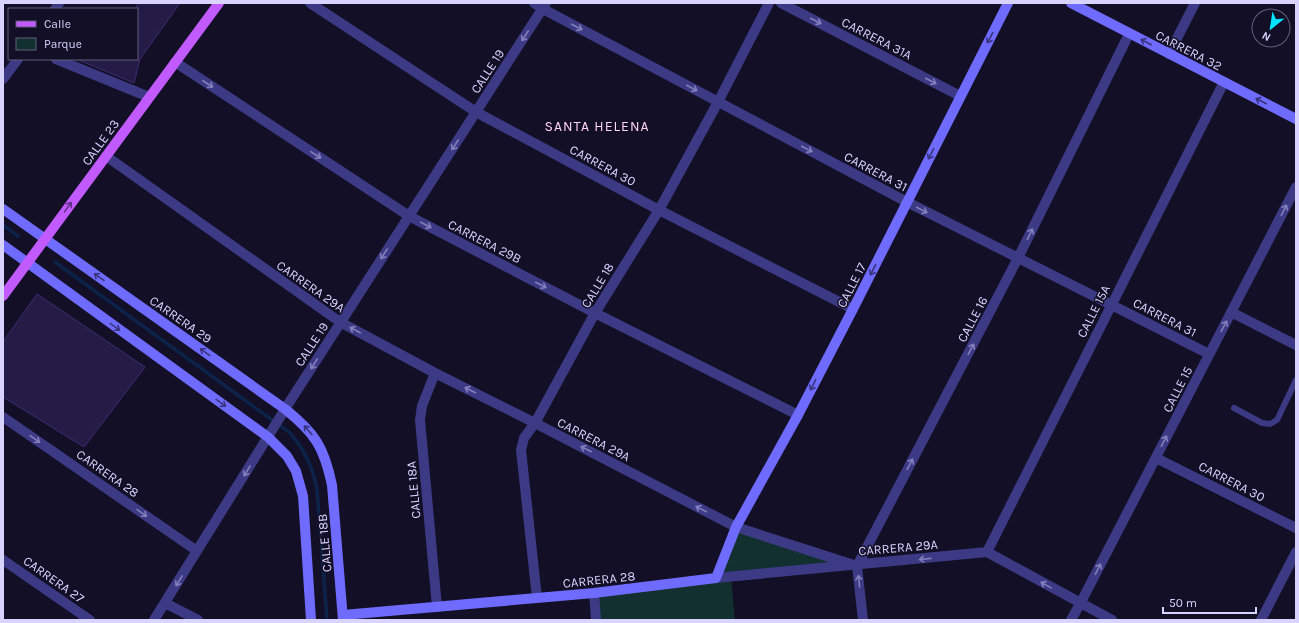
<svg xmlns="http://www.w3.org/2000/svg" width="1299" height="623" font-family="Karla,sans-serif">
<rect width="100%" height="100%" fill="#130f26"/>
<!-- green -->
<path fill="#12302f" d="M736,527L857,566L731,577L735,620H596L594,593L716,578Z"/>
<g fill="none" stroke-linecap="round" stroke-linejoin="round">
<!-- stream -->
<path stroke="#0c2248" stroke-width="3.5" d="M3,225L18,236
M55,262L290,433C305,450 313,467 317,490L327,620"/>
</g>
<!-- building -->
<path fill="#241b47" stroke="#3b2d73" d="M137,3H180L140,59L134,83L76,59H137Z
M37,294L145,367L84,447L3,397V342Z"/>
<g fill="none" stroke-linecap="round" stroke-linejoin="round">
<!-- lane -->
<path stroke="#3d3a85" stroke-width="6" d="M1234,408L1262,423L1270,424L1277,420L1296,380"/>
<!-- street -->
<path stroke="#3d3a85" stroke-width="10" d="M310,3L476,112L659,210L853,309
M534,3L543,9L907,202L1209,354
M781,3L960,96
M55,9L59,3
M1169,54L1195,3
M56,59L149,97
M175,62L409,216L595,313L798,415
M3,79L18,59
M106,156L340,322L435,373L535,423L736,527L857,566
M1231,312L1296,345
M435,373L422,406L420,420L437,607
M3,417L197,551
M1156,458L1296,528
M987,552L1224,82
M3,560L90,620
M716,578L987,552L1112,620
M594,593L596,620
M537,598L521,450L524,438L535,423L595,313L659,210L718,102L769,3
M165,603L198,620
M154,620L282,414L285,409L546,3
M863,620L857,566L1018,258L1129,34
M1071,620L1080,604L1296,187
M1261,620L1296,552"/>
<!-- secondary -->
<path stroke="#6f6bff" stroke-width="10" d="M1071,3L1296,119
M3,209L285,409C315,433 324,447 332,485L343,620
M3,245L268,437L287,456L296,471L303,496L311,620
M343,615L594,593L716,578L736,527L798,415L853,309L1008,3"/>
<!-- primary -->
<path stroke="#c25bff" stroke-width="10" d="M3,296L219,3"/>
</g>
<!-- one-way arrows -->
<defs><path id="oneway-shaft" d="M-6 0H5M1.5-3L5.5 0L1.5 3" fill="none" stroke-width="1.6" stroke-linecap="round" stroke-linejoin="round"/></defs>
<g stroke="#837fbc">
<use href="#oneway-shaft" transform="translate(816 21) rotate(27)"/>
<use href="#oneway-shaft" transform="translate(577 27) rotate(28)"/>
<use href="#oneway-shaft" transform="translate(525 36) rotate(123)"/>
<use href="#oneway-shaft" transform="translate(931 81) rotate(27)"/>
<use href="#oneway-shaft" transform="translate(208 84) rotate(33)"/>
<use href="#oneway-shaft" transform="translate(692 88) rotate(28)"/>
<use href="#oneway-shaft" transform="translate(455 145) rotate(123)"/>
<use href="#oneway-shaft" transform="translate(807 149) rotate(28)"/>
<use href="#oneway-shaft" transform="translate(316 155) rotate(33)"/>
<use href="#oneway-shaft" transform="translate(922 210) rotate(27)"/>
<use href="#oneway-shaft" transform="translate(1284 210) rotate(-63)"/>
<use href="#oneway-shaft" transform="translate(426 225) rotate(27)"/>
<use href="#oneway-shaft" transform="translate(1030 234) rotate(-64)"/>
<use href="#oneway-shaft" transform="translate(384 254) rotate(123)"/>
<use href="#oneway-shaft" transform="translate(541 285) rotate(27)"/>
<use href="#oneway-shaft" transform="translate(1224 326) rotate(-62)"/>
<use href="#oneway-shaft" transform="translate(355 330) rotate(-152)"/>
<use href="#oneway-shaft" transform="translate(971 349) rotate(-62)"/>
<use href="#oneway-shaft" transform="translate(314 364) rotate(123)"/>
<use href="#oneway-shaft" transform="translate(470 390) rotate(-153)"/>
<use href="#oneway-shaft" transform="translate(35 439) rotate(35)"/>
<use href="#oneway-shaft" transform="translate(1164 441) rotate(-63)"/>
<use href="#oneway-shaft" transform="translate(586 449) rotate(-153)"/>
<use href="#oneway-shaft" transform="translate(910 464) rotate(-62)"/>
<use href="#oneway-shaft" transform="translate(247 471) rotate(122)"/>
<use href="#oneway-shaft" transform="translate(701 509) rotate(-153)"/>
<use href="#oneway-shaft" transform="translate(142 513) rotate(35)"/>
<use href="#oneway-shaft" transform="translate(925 559) rotate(174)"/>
<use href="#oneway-shaft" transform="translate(1098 569) rotate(-63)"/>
<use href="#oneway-shaft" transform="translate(179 581) rotate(122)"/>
<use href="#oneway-shaft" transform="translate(859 581) rotate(-96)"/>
<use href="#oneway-shaft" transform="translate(1046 585) rotate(-151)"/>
</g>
<g stroke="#38347d">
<use href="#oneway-shaft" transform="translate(990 38) rotate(117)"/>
<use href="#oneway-shaft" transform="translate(1146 42) rotate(-153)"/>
<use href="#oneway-shaft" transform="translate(1261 101) rotate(-153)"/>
<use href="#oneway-shaft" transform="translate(931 154) rotate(117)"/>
<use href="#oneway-shaft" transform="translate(873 270) rotate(117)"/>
<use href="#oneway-shaft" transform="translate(99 277) rotate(-145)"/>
<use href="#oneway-shaft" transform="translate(115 327) rotate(36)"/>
<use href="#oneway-shaft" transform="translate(205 352) rotate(-144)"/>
<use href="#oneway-shaft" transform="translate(813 385) rotate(117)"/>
<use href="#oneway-shaft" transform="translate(221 403) rotate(36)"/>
<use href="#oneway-shaft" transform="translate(308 430) rotate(-130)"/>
</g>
<use stroke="#623188" href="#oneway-shaft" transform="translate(68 207) rotate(-54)"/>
<g text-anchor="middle" stroke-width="3" stroke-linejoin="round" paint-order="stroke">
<!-- street labels -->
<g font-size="13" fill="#d9d4ff" stroke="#130f26">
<text transform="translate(877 38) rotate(27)" y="5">CARRERA 31A</text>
<text transform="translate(1189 50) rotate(27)" y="5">CARRERA 32</text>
<text transform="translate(487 71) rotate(-57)" y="5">CALLE 19</text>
<text transform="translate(100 142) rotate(-54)" y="5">CALLE 23</text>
<text transform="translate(603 165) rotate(28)" y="5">CARRERA 30</text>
<text transform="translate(876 171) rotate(28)" y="5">CARRERA 31</text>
<text transform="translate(485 241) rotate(27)" y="5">CARRERA 29B</text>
<text transform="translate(597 285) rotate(-59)" y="5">CALLE 18</text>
<text transform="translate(851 285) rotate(-63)" y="5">CALLE 17</text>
<text transform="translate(311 286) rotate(35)" y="5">CARRERA 29A</text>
<text transform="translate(1093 311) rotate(-63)" y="5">CALLE 15A</text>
<text transform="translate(1165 317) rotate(27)" y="5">CARRERA 31</text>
<text transform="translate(181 319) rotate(35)" y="5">CARRERA 29</text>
<text transform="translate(972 319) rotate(-62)" y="5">CALLE 16</text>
<text transform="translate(311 344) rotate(-57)" y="5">CALLE 19</text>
<text transform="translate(1177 389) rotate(-63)" y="5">CALLE 15</text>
<text transform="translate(594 439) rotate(27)" y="5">CARRERA 29A</text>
<text transform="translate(108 473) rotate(35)" y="5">CARRERA 28</text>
<text transform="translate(1232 481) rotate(27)" y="5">CARRERA 30</text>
<text transform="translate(413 490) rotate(-95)" y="5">CALLE 18A</text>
<text transform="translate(324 543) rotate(-95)" y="5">CALLE 18B</text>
<text transform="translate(898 547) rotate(-5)" y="5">CARRERA 29A</text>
<text transform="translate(54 579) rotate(35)" y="5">CARRERA 27</text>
<text transform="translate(599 579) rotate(-6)" y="5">CARRERA 28</text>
</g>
<!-- neighbourhood labels -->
<g font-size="14" letter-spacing="1" fill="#ffd6f0" stroke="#130f26">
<text x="597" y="131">SANTA HELENA</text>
</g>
</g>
<!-- border -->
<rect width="1299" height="623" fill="none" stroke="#d9d4ff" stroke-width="8"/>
<!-- legend -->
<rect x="8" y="8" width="130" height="52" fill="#130f26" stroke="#625e7d"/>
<rect x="16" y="21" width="20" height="6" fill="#c25bff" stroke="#625e7d"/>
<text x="44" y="28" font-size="12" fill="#d9d4ff">Calle</text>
<rect x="16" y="38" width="20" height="12" fill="#12302f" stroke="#625e7d"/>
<text x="44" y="48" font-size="12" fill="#d9d4ff">Parque</text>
<!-- north arrow -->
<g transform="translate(1271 28) rotate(210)"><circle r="19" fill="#130f26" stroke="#625e7d"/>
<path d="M0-3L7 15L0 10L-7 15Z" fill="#00e5ff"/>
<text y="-6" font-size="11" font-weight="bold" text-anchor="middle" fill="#d9d4ff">N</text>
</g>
<!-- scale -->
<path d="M1163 607v6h93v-6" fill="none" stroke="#d9d4ff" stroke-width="2"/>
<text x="1169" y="607" font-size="12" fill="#d9d4ff" stroke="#130f26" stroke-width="3" paint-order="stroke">50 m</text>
</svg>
